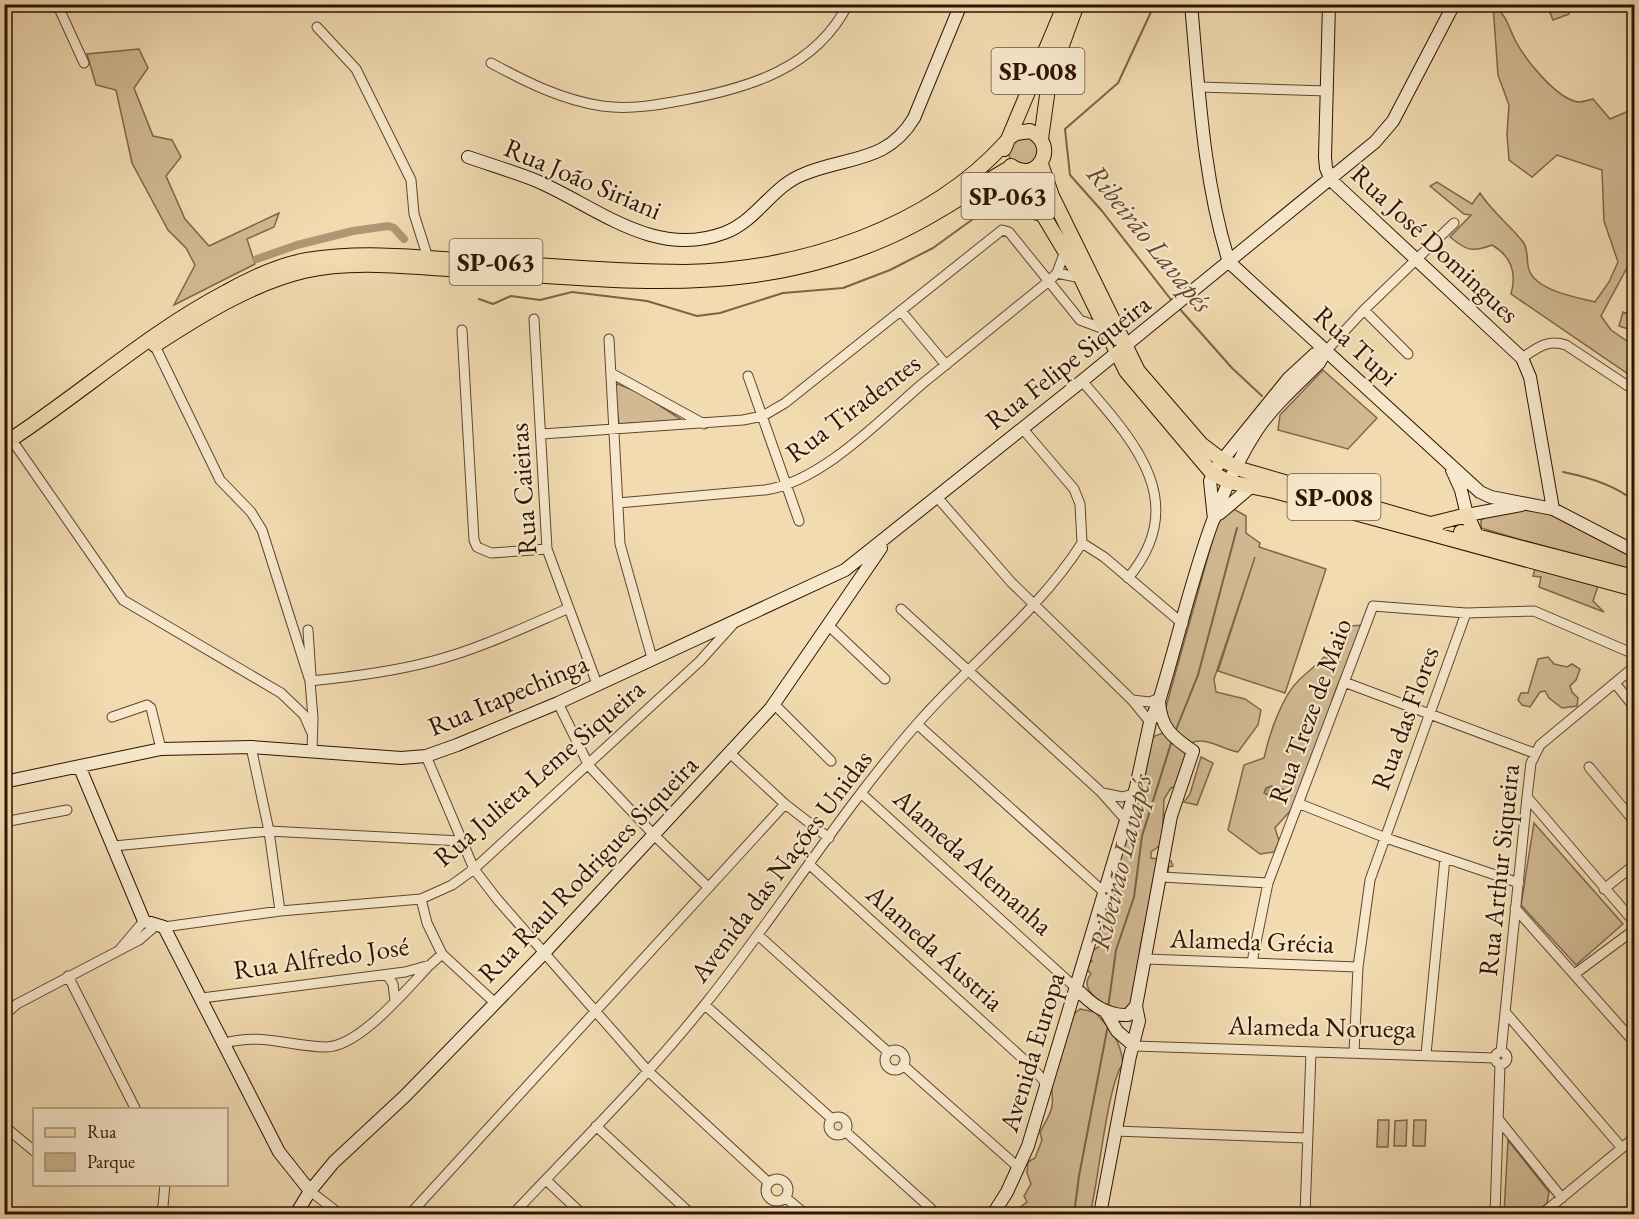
<svg xmlns="http://www.w3.org/2000/svg" width="1639" height="1219" font-family="'EB Garamond',serif">
<rect width="100%" height="100%" fill="#f2dbb1"/>
<filter id="stains"><feTurbulence type="fractalNoise" baseFrequency=".00333" numOctaves="4"/><feColorMatrix values="0 0 0 0 .2 0 0 0 0 .09 0 0 0 0 .02 0 0 0 .5 -.17"/></filter>
<radialGradient id="worn" r=".72"><stop offset=".6" stop-color="#630" stop-opacity="0"/><stop offset="1" stop-color="#630" stop-opacity=".3"/></radialGradient>
<!-- green -->
<path fill="#d1b993" stroke="#80664a" stroke-width="1.5" d="M1493,5C1507,15 1508,26 1515,40C1525,59 1557,100 1579,102C1583,102 1589,100 1593,99L1610,119L1631,110L1634,102V175L1627,229L1629,264L1601,316L1611,330L1634,346V378L1511,294C1517,273 1511,256 1492,245C1471,253 1466,250 1450,237L1471,215L1464,214L1430,186L1437,182L1472,204L1480,193C1493,213 1509,224 1523,242C1529,250 1526,261 1529,270C1537,291 1576,297 1595,302L1609,282L1618,262L1604,221L1602,170L1557,155L1532,177L1509,160L1507,134L1509,105L1498,75Z
M1547,5H1566L1569,14L1553,20Z
M139,49L148,68L134,88L153,136L172,140L181,157L166,176L185,219L209,246L279,213L274,227L247,239L255,264L174,305L195,265L186,248L168,230L132,163L116,90L96,85L87,54Z
M1027,135L1041,149L1032,166L1013,163L1008,154L1010,144Z
M1623,312L1634,316V331L1619,326Z
M1323,370L1377,418L1348,449L1278,430L1280,415Z
M618,384L640,393L682,420L619,424L614,386Z
M1232,508L1246,516V533L1260,543L1259,547L1326,569L1285,693L1218,671L1255,557L1214,679L1216,692L1245,699L1261,710L1258,725L1238,752C1223,750 1207,736 1191,743L1171,727L1164,714L1217,524Z
M1525,510C1564,513 1602,537 1634,557V573L1481,528V520L1492,514Z
M1536,565L1598,586L1593,601L1604,612L1539,587L1541,577L1533,576Z
M1364,625L1336,689L1301,795C1295,808 1284,817 1275,828L1279,841L1274,852L1260,854L1228,830L1244,765L1264,758C1269,735 1282,696 1299,680C1307,672 1316,666 1324,657L1331,659L1338,654V648L1349,626Z
M1548,657L1554,664L1567,667L1572,664L1580,669L1576,680L1570,686L1572,692L1578,698L1577,706L1562,708L1549,698L1545,691L1540,692L1530,707L1522,705L1518,700L1521,693H1528L1538,659Z
M1163,733L1188,751L1177,786L1171,788L1164,799L1162,844L1151,852V858L1171,861L1173,866L1168,867L1169,879C1138,910 1139,966 1133,1009L1112,1011L1111,1006C1098,1002 1079,988 1091,974L1087,969L1088,964L1092,961L1089,957L1092,951L1100,946L1098,936L1103,932L1102,926L1105,921L1103,911L1115,894C1115,861 1130,829 1140,796C1146,777 1148,757 1152,737Z
M1201,757L1213,763L1197,805L1184,802L1190,794Z
M1534,823L1623,924L1576,965L1521,905Z
M1080,1009L1095,1012C1110,1029 1121,1040 1123,1064C1108,1080 1098,1185 1090,1214H1011L1027,1202L1024,1196L1031,1184L1027,1173L1028,1162L1035,1158L1042,1140L1040,1133C1044,1123 1050,1117 1052,1106C1055,1085 1043,1079 1061,1060L1058,1051L1075,1013Z
M1378,1120H1389L1388,1147H1377Z
M1407,1120L1406,1146H1394L1395,1121Z
M1414,1120H1426L1425,1146H1413Z
M1508,1140L1549,1192L1547,1203L1534,1214H1504Z"/>
<!-- water -->
<path fill="#af9776" stroke="#7b6248" stroke-width="1.5" d="M1271,786L1288,791L1281,802L1264,793L1266,788Z"/>
<g fill="none" stroke-linecap="round" stroke-linejoin="round">
<!-- stream -->
<path stroke="#7b6248" stroke-width="2" d="M1150,4L1151,12L1118,83L1065,129L1070,175L1102,211L1172,301
M479,299L493,304L511,296L540,300L572,292L647,301L697,316L720,313L783,293L843,288L890,270L933,248L991,206
M1178,307L1232,368L1262,396
M1563,472C1588,477 1615,485 1634,501
M1175,732L1198,675L1237,528
M1108,1008L1116,950L1134,897L1142,836L1172,740
M1074,1214L1079,1176L1108,1025"/>
<!-- canal -->
<path stroke="#af9776" stroke-width="8" d="M257,259L297,245L353,231L388,226L394,228L404,239"/>
<defs>
<path id="street" d="M57,4L84,63
M1437,4L1453,7
M317,27L356,69L411,180L414,214L428,258
M491,63C526,82 562,100 602,106C630,110 657,105 684,100C749,88 816,68 848,4
M1199,87L1328,91
M1057,273L1081,278
M1364,310L1408,354
M901,311L946,365
M534,319L547,549L597,684
M462,330L474,540L477,547L491,553L547,549
M609,339L620,544L652,658
M155,346L220,480L251,512L262,530L310,681L313,718L312,751
M1326,351L1364,310L1454,223
M1522,358C1537,348 1547,339 1566,345L1634,390
M611,373L704,424
M748,376L799,521
M1082,381C1133,440 1192,502 1128,578
M1022,428L1074,489L1080,504L1082,543
M542,434L743,420L763,416L785,403L1002,230L1009,232L1080,320L1104,329
M16,446L123,600L281,693L304,715L311,731
M937,497L1011,582L1132,700L1150,722
M618,503L765,490C821,482 880,420 922,384C964,350 1007,315 1049,281L1057,273L1065,251
M1082,543L1104,557L1183,624
M901,609L1101,792L1126,820
M828,625L885,679
M308,630L311,676
M310,681C351,677 392,672 433,661C479,649 523,628 567,609
M1344,682L1534,753
M1615,683L1634,707
M1132,700L1150,702L1161,697
M558,703L589,766L655,836L708,887
M774,704L831,761
M112,717L147,705L151,708L161,749
M917,724L1105,893
M251,747L269,831L280,911
M731,754L785,804L829,838
M426,756L474,869L497,899L647,1070L769,1183
M1589,767L1634,821
M1103,793L1122,797L1133,794
M862,794L1076,988
M1527,797L1634,922
M1300,804L1386,838L1519,883
M4,822L67,810
M114,846L269,831L461,841
M810,865L1030,1065L1044,1081L1045,1088
M1162,877L1268,883
M1604,889L1634,865
M421,899L427,923L442,954L494,1002
M1515,908L1634,1042
M164,927L280,911L421,899L452,885L474,869L700,661L736,621
M758,935L888,1052
M121,948L144,921
M1146,959L1358,967
M1252,962L1268,883L1373,606L1466,613L1534,611L1634,654
M1576,973L1634,930
M387,975L393,984L395,1001
M68,976L136,1110
M202,998L405,972L430,965L442,954
M705,1005L832,1119
M1506,1013L1622,1148
M4,1015L17,1004L139,940L155,926
M225,1043C261,1033 289,1046 325,1047C358,1048 405,991 427,968
M1134,1046L1495,1058
M885 1060a10 10 0 1 1 20 0a10 10 0 1 1-20 0Z
M1495 1058a6 6 0 1 1 12 0a6 6 0 1 1-12 0Z
M1501,1052L1527,797L1531,763L1540,745L1634,667
M1354,1053L1358,967L1370,880L1466,613
M1426,1054L1445,858
M903,1065L1019,1168
M829 1126a9 9 0 1 1 18 0a9 9 0 1 1-18 0Z
M1499,1120L1562,1198
M4,1126L34,1151
M596,1126L691,1214
M1115,1131L1306,1138
M846,1132L937,1214
M766 1190a11 11 0 1 1 22 0a11 11 0 1 1-22 0Z
M546,1180L582,1214
M310,1191L340,1214
M785,1197L805,1214
M159,1214L163,1206L165,1184
M410,1214L785,804
M513,1214C578,1145 647,1077 706,1003C779,912 840,812 917,724C969,664 1039,611 1082,543
M1305,1214L1311,1052
M1495,1214L1500,1064
M1542,1214L1634,1138"/>
<path id="secondary" d="M1191,4C1199,91 1203,179 1229,262
M1329,4L1325,157L1326,168L1331,180L1522,358L1530,377L1553,509
M468,157C491,165 515,172 537,181C597,207 654,259 724,233C757,221 772,186 804,174C848,156 887,163 914,118L961,4
M1229,262L1480,492L1491,497L1553,509L1634,551
M1452,470L1461,490L1467,515L1521,505
M1219,514L1252,486
M1214,519L1210,481L1215,469L1288,379L1315,354L1326,351
M80,768L144,921L164,927L279,1152L310,1191
M4,782L161,749L251,747L401,758L426,756L457,745L558,703L845,570L1082,381L1375,142L1393,121L1454,4
M1076,988C1090,1003 1105,1016 1128,1015L1136,1006
M1106,1012L1117,1031L1134,1046
M296,1214L310,1191L334,1162L405,1096L545,952L771,708L881,548
M993,1214L1007,1192L1028,1146L1136,787L1150,722L1159,701C1187,611 1205,510 1257,430C1274,405 1298,384 1319,363L1326,351
M1100,1214L1130,1056L1139,1021L1136,1006L1171,816L1193,751C1172,737 1161,728 1159,702"/>
<path id="primary" d="M1010,137L1016,133L1030,131C1060,145 1037,185 1011,166
M1041,139L1049,81L1077,4
M1004,149L1065,4
M1041,164L1052,196L1138,371L1201,444L1222,460L1243,470L1437,526
M1016,170L1081,278L1126,371L1212,473L1229,482L1274,491L1634,589
M966,195C994,191 1015,196 1038,213
M155,345C200,316 250,284 304,271C349,260 402,266 448,269C550,275 654,289 755,275C805,268 861,252 906,229C943,211 976,187 1011,167
M4,444C80,395 146,334 226,292C251,278 278,265 307,260C360,251 418,257 471,261C542,265 614,272 685,272C800,270 929,228 1007,141
M1431,524L1467,515L1478,540
M1461,532L1634,577"/>
</defs>
<!-- street casing -->
<use href="#street" stroke="#5f452e" stroke-width="11"/>
<!-- secondary casing -->
<use href="#secondary" stroke="#2e1302" stroke-width="14"/>
<!-- primary casing -->
<use href="#primary" stroke="#2e1302" stroke-width="16"/>
<!-- street -->
<use href="#street" stroke="#f7e8cc" stroke-width="9"/>
<!-- secondary -->
<use href="#secondary" stroke="#f7e8cc" stroke-width="12"/>
<!-- primary -->
<use href="#primary" stroke="#f2dbb1" stroke-width="14"/>
</g>
<g text-anchor="middle" stroke-width="4.5" stroke-linejoin="round" paint-order="stroke">
<!-- shield labels -->
<g fill="#f7e8cc" stroke="#6a533f" stroke-width="1.5">
<rect x="991.5" y="48" width="93" height="46" rx="4.5"/>
<rect x="961.5" y="173" width="93" height="46" rx="4.5"/>
<rect x="449.5" y="239" width="93" height="46" rx="4.5"/>
<rect x="1287.5" y="474" width="93" height="46" rx="4.5"/>
</g>
<g font-size="26" font-weight="bold" fill="#2e1302">
<text x="1038" y="80">SP-008</text>
<text x="1008" y="205">SP-063</text>
<text x="496" y="271">SP-063</text>
<text x="1334" y="506">SP-008</text>
</g>
<!-- street labels -->
<g font-size="27" fill="#2e1302" stroke="#f7e8cc">
<text transform="translate(583 179) rotate(23)" y="9">Rua João Siriani</text>
<text transform="translate(1435 244) rotate(43)" y="9">Rua José Domingues</text>
<text transform="translate(1356 346) rotate(43)" y="9">Rua Tupi</text>
<text transform="translate(1068 362) rotate(-38)" y="9">Rua Felipe Siqueira</text>
<text transform="translate(853 408) rotate(-37)" y="9">Rua Tiradentes</text>
<text transform="translate(523 489) rotate(-94)" y="9">Rua Caieiras</text>
<text transform="translate(508 695) rotate(-23)" y="9">Rua Itapechinga</text>
<text transform="translate(1310 711) rotate(-70)" y="9">Rua Treze de Maio</text>
<text transform="translate(1405 718) rotate(-70)" y="9">Rua das Flores</text>
<text transform="translate(539 773) rotate(-41)" y="9">Rua Julieta Leme Siqueira</text>
<text transform="translate(973 862) rotate(42)" y="9">Alameda Alemanha</text>
<text transform="translate(781 866) rotate(-53)" y="9">Avenida das Nações Unidas</text>
<text transform="translate(588 869) rotate(-46)" y="9">Rua Raul Rodrigues Siqueira</text>
<text transform="translate(1499 870) rotate(-84)" y="9">Rua Arthur Siqueira</text>
<text transform="translate(1252 941) rotate(2)" y="9">Alameda Grécia</text>
<text transform="translate(935 948) rotate(42)" y="9">Alameda Áustria</text>
<text transform="translate(321 958) rotate(-8)" y="9">Rua Alfredo José</text>
<text transform="translate(1322 1027) rotate(1)" y="9">Alameda Noruega</text>
<text transform="translate(1032 1052) rotate(-73)" y="9">Avenida Europa</text>
</g>
<!-- water labels -->
<g font-size="28" font-style="italic" fill="#624830" stroke="#f7e8cc">
<text transform="translate(1150 238) rotate(51)" y="10">Ribeirão Lavapés</text>
<text transform="translate(1120 862) rotate(-76)" y="10">Ribeirão Lavapés</text>
</g>
</g>
<!-- margin -->
<rect width="1639" height="1219" fill="none" stroke="#f2dbb1" stroke-width="24"/>
<rect x="6" y="6" width="1627" height="1207" fill="none" stroke="#2e1302" stroke-width="3"/>
<rect x="12" y="12" width="1615" height="1195" fill="none" stroke="#2e1302" stroke-width="1.5"/>
<!-- legend -->
<rect x="33" y="1108" width="195" height="78" fill="#f7e8cc" stroke="#a7937b" stroke-width="1.5"/>
<rect x="45" y="1128" width="30" height="9" fill="#f2dbb1" stroke="#a7937b" stroke-width="1.5"/>
<text x="87" y="1138" font-size="18" fill="#2e1302">Rua</text>
<rect x="45" y="1153" width="30" height="18" fill="#d1b993" stroke="#a7937b" stroke-width="1.5"/>
<text x="87" y="1168" font-size="18" fill="#2e1302">Parque</text>
<rect width="100%" height="100%" filter="url(#stains)"/>
<rect width="100%" height="100%" fill="url(#worn)"/>
</svg>
